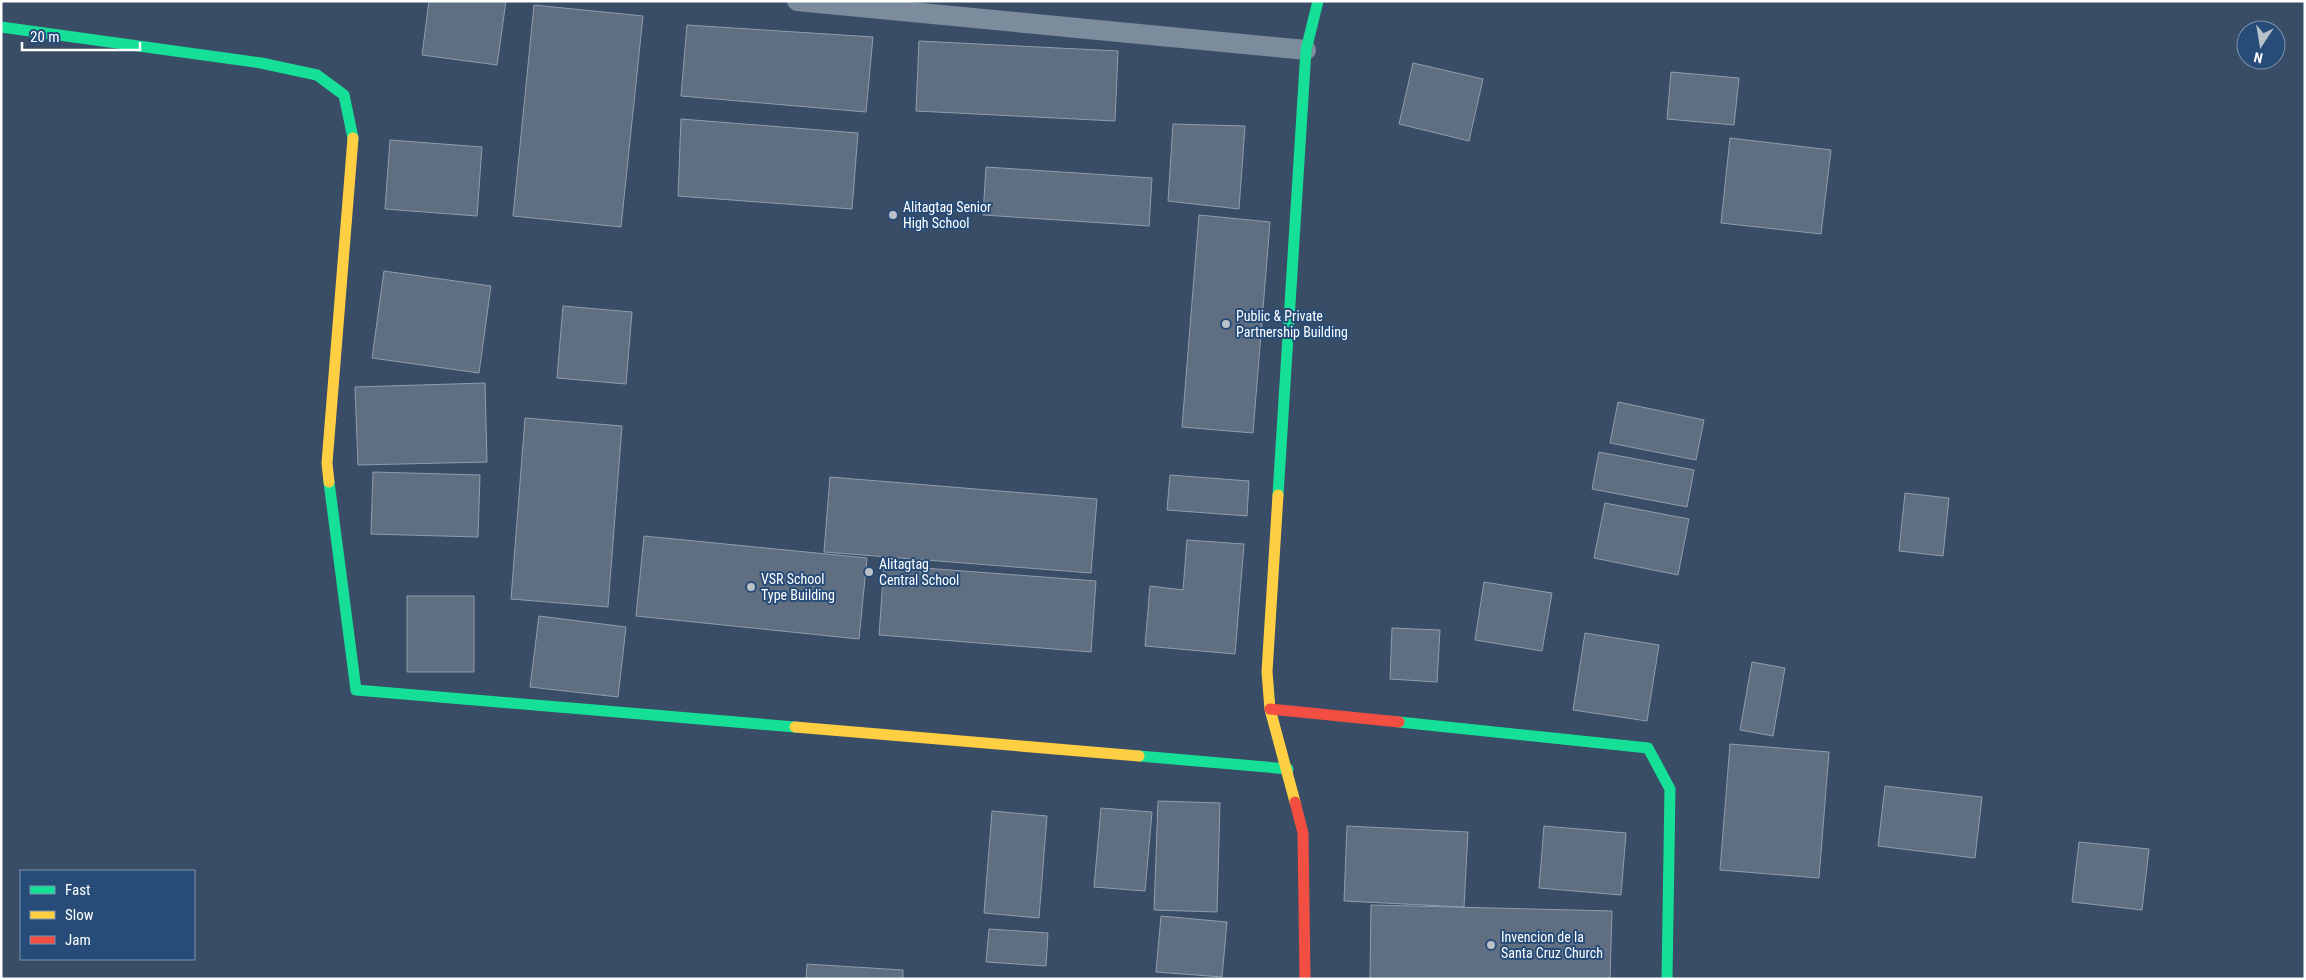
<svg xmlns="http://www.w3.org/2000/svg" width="2306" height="980" font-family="'Roboto Condensed',sans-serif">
<rect width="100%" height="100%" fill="#394d66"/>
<!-- building -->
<path fill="#5f6f81" stroke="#909dac" d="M429,1H506L497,65L422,55Z
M534,5L643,16L621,227L513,216Z
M687,25L873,37L866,112L681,96Z
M919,41L1118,51L1115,121L916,111Z
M1413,63L1483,79L1469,141L1399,124Z
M1671,72L1739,78L1734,125L1667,119Z
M681,119L858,133L852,209L678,196Z
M1173,124L1245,126L1239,209L1168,201Z
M1730,138L1831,150L1821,234L1721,223Z
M390,140L482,147L477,216L385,209Z
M986,167L1152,178L1149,226L983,215Z
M1199,215L1270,222L1253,433L1182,427Z
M384,271L491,286L479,373L372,358Z
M563,306L632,312L626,384L557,378Z
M485,383L487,462L358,465L355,387Z
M1618,402L1704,420L1696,460L1610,443Z
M525,418L622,426L608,607L511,599Z
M1599,452L1694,470L1687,507L1592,489Z
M373,472L480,475L478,537L371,534Z
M1170,475L1249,481L1247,516L1167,510Z
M830,477L1097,499L1091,573L824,552Z
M1905,493L1949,498L1943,556L1899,551Z
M1605,503L1689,519L1678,575L1594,558Z
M644,536L867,558L859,639L636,616Z
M1187,540L1244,544L1235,654L1145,646L1150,586L1183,590Z
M884,565L1096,581L1091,652L879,635Z
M1484,582L1552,593L1542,651L1475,640Z
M407,596H474V672H407Z
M539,616L626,627L618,697L530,687Z
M1392,628L1440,630L1437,682L1390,679Z
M1585,633L1659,645L1647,721L1573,710Z
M1752,662L1785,668L1773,736L1740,730Z
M1730,744L1829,752L1819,878L1720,870Z
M1885,786L1982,797L1975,858L1878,846Z
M1158,801L1220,803L1217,912L1154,910Z
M1101,808L1152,812L1145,891L1094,887Z
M992,811L1047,816L1039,918L984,913Z
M1347,826L1468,832L1464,907L1344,901Z
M1544,826L1626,833L1621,895L1539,888Z
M2079,842L2149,849L2142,910L2072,902Z
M1371,905L1612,911L1610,979H1370Z
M1161,916L1227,922L1222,977L1156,972Z
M989,929L1048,933L1046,966L986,962Z
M807,964L903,970V979H806Z"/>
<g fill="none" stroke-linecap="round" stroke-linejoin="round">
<!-- lane -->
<path stroke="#7d8c9d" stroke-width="20" d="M797,1L1306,50"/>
<!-- fast -->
<path stroke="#16e098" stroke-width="11" d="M1,27L261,63L317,75L344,95L353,138
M329,482L356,690L795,727
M1278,495L1306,50L1318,1
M1399,722L1648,748L1670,789L1667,979
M1139,756L1288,769"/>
<!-- slow -->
<path stroke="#ffcf43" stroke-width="11" d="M329,482L327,463L353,138
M1278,495L1267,672L1270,709L1295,802
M795,727L1139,756"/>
<!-- jam -->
<path stroke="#f24e42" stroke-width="11" d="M1270,709L1399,722
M1295,802L1303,833L1305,979"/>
</g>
<!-- markers -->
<g fill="#bac1c9" stroke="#274c78" stroke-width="2">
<circle cx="893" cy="215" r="5"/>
<circle cx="1226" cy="324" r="5"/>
<circle cx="869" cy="572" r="5"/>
<circle cx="751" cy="587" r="5"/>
<circle cx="1491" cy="945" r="5"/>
</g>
<g text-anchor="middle" stroke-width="4" stroke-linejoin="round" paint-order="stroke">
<!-- poi labels -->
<g font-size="14" fill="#fff" stroke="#274c78" text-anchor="start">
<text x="903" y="212">Alitagtag Senior<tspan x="903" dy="16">High School</tspan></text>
<text x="1236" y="321">Public &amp; Private<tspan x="1236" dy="16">Partnership Building</tspan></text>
<text x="879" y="569">Alitagtag<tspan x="879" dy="16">Central School</tspan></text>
<text x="761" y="584">VSR School<tspan x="761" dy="16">Type Building</tspan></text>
<text x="1501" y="942">Invencion de la<tspan x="1501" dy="16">Santa Cruz Church</tspan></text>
</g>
</g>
<!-- border -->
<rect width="2306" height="980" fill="none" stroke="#ffffff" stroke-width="5"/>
<!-- legend -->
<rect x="20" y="870" width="175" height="90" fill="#274c78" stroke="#7d94ae"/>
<rect x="30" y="886" width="25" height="8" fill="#16e098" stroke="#7d94ae"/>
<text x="65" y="895" font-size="15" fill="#ffffff">Fast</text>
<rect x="30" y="911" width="25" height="8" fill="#ffcf43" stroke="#7d94ae"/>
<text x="65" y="920" font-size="15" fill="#ffffff">Slow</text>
<rect x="30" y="936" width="25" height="8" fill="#f24e42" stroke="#7d94ae"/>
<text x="65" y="945" font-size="15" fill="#ffffff">Jam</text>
<!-- north arrow -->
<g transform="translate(2261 45) rotate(192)"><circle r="24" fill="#274c78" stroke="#7d94ae"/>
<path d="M0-4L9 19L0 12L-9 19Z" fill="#bac1c9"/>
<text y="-8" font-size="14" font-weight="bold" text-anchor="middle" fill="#ffffff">N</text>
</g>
<!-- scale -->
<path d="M22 42v8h118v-8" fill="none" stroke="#ffffff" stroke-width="2.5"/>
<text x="30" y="42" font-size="15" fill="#ffffff" stroke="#274c78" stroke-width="4" paint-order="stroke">20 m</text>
</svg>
